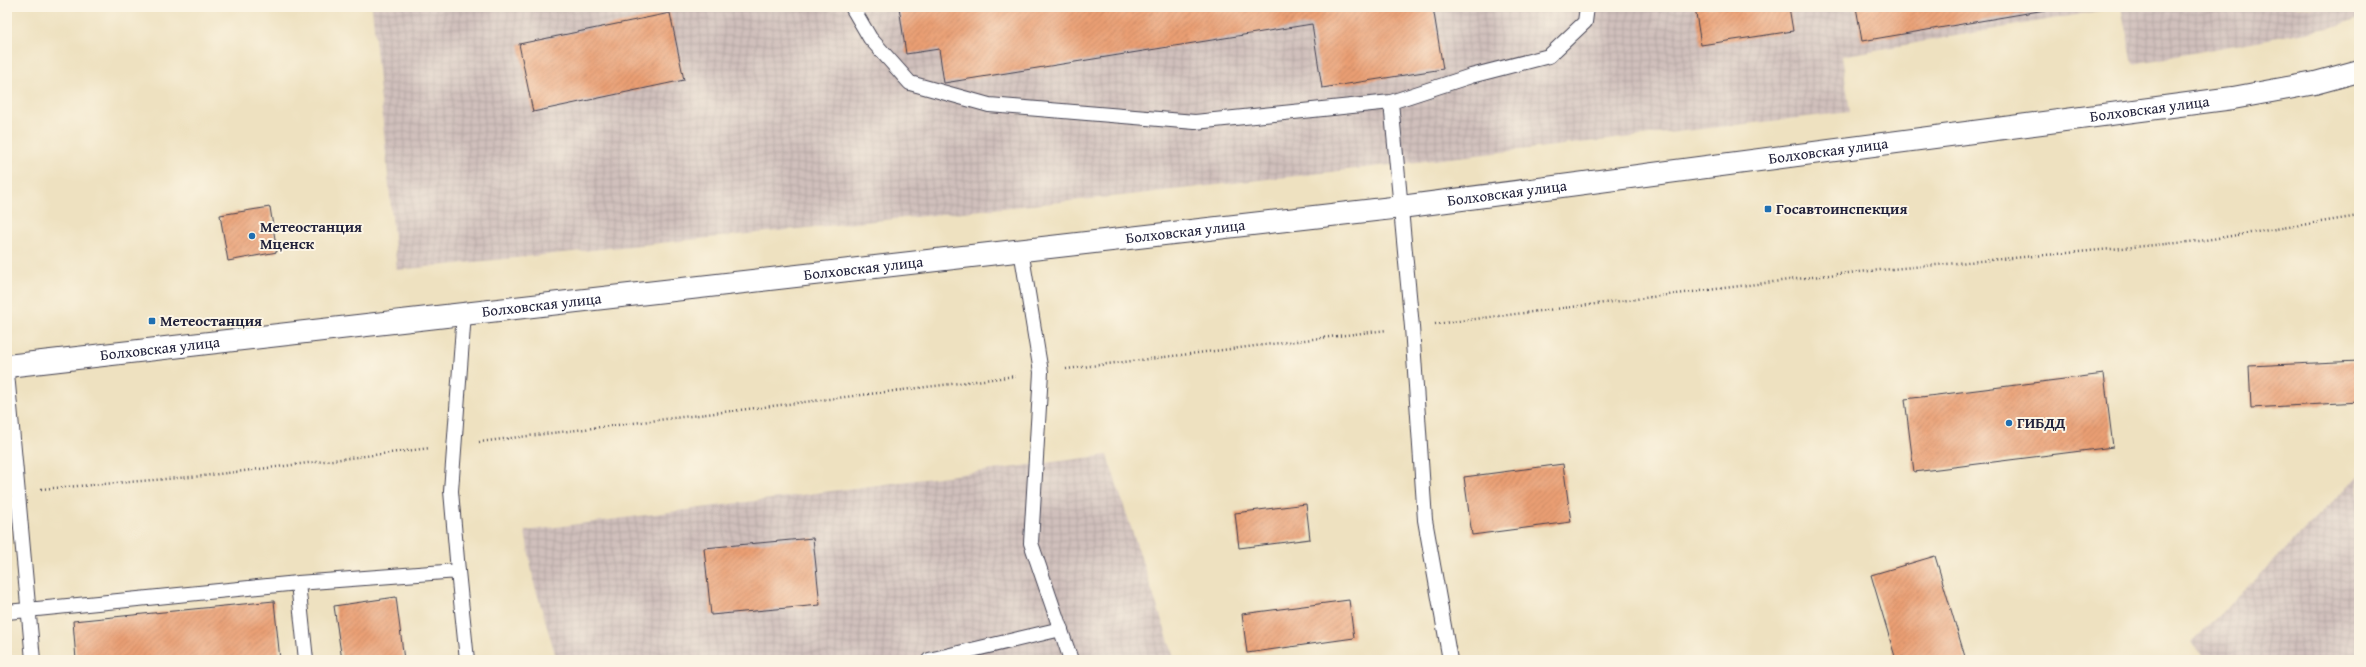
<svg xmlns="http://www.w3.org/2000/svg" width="2366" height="667" font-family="'Gentium Book Plus',serif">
<defs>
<pattern id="industrial-grid" width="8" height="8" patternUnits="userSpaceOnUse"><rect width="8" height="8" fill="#d0c0bc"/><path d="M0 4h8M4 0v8" fill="none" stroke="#b2a5a2"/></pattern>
<pattern id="building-hatch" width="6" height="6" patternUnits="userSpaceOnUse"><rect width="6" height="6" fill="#ea9f73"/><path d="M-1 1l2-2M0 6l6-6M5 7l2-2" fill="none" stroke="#bd8160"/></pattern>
</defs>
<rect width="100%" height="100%" fill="#fcf5e5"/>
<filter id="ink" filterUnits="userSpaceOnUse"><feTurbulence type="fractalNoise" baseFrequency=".025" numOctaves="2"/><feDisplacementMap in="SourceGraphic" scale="8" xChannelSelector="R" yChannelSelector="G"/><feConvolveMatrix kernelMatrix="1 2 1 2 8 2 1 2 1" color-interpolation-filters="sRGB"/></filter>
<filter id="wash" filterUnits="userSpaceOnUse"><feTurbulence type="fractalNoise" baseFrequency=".012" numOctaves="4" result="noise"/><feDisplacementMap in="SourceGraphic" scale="16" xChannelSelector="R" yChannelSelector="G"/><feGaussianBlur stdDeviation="0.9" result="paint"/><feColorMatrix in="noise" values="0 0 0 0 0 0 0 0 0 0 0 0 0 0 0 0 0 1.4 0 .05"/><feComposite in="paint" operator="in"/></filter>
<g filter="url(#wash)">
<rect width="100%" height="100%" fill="#eee1c0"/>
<!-- industrial -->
<path fill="url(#industrial-grid)" d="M372,7H2359V18L2333,27L2133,64L2121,7L1842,56L1850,112L1130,195L397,270Z
M1107,455L1175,660H557L534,583L525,531Z
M2359,475V660H2207L2191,643Z"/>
<g id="blocks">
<!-- building -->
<path fill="url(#building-hatch)" d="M899,7H1433L1443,69L1322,88L1312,24L944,83L939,49L906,54Z
M1695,7H1789L1793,31L1701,45Z
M1856,7H2057V8L1862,41Z
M670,13L684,80L533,112L519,44Z
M270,207L277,252L228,261L220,215Z
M2359,361V402L2251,408L2249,366Z
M2104,374L2113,447L1914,472L1905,399Z
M1563,464L1571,522L1472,535L1464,477Z
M1306,504L1310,539L1239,548L1235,513Z
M813,538L820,605L711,615L704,548Z
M1935,556L1966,660H1896L1871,575Z
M396,597L404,660H342L334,606Z
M1349,600L1354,638L1247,653L1242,614Z
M274,601L280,660H76L73,621Z"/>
</g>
</g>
<g filter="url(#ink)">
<use href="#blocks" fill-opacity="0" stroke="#413f4f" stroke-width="1"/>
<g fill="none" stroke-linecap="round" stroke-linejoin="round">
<defs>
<path id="lane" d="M852,7L870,38L910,83L989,105L1195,122L1391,102L1471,76L1549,56L1585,22L1587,7
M1391,102L1412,327L1425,520L1450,660
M1021,250L1041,372L1031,543L1071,660
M7,373L33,660
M458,571L467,660
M7,612L298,583
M306,660L298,583L458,571L451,491L464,313
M929,660L1061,629"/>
<g id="secondary">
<path id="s1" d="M7,366L1401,207L2233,98L2315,83L2359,71"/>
</g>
</defs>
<!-- lane casing -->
<use href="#lane" stroke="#413f4f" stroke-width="16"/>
<!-- secondary casing -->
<use href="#secondary" stroke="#413f4f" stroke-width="24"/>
<!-- path -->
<path stroke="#413f4f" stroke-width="2.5" stroke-dasharray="1 3" stroke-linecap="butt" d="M1435,324L1837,274L2199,241L2359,216
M1066,369L1387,330
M479,442L1016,376
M41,489L203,476L430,448"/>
<!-- lane -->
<use href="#lane" stroke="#fff" stroke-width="14"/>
<!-- secondary -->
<use href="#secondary" stroke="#fff" stroke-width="22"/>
</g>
</g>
<!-- markers -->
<g fill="#1f6fb2" stroke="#fcf5e5" stroke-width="1.5">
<rect x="1764" y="205" width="8" height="8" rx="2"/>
<circle cx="252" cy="236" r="4"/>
<rect x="148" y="317" width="8" height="8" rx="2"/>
<circle cx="2009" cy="423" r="4"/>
</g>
<g text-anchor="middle" stroke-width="4" stroke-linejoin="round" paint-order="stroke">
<!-- street labels -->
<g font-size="15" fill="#22223b" stroke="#fcf5e5">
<text dy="5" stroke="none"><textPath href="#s1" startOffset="2158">Болховская улица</textPath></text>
<text dy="5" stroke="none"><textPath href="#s1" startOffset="1834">Болховская улица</textPath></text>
<text dy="5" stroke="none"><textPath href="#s1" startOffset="1510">Болховская улица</textPath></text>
<text dy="5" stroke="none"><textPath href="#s1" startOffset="1186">Болховская улица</textPath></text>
<text dy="5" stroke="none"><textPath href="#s1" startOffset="862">Болховская улица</textPath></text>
<text dy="5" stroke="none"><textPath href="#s1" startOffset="538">Болховская улица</textPath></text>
<text dy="5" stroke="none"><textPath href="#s1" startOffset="154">Болховская улица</textPath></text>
</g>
<!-- poi labels -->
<g font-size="15" font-weight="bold" fill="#22223b" stroke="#fcf5e5" text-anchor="start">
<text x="1776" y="214">Госавтоинспекция</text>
<text x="260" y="232">Метеостанция<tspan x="260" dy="17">Мценск</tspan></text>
<text x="160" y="326">Метеостанция</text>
<text x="2017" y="428">ГИБДД</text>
</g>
</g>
<!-- margin -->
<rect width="2366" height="667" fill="none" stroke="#fcf5e5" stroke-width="24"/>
</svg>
